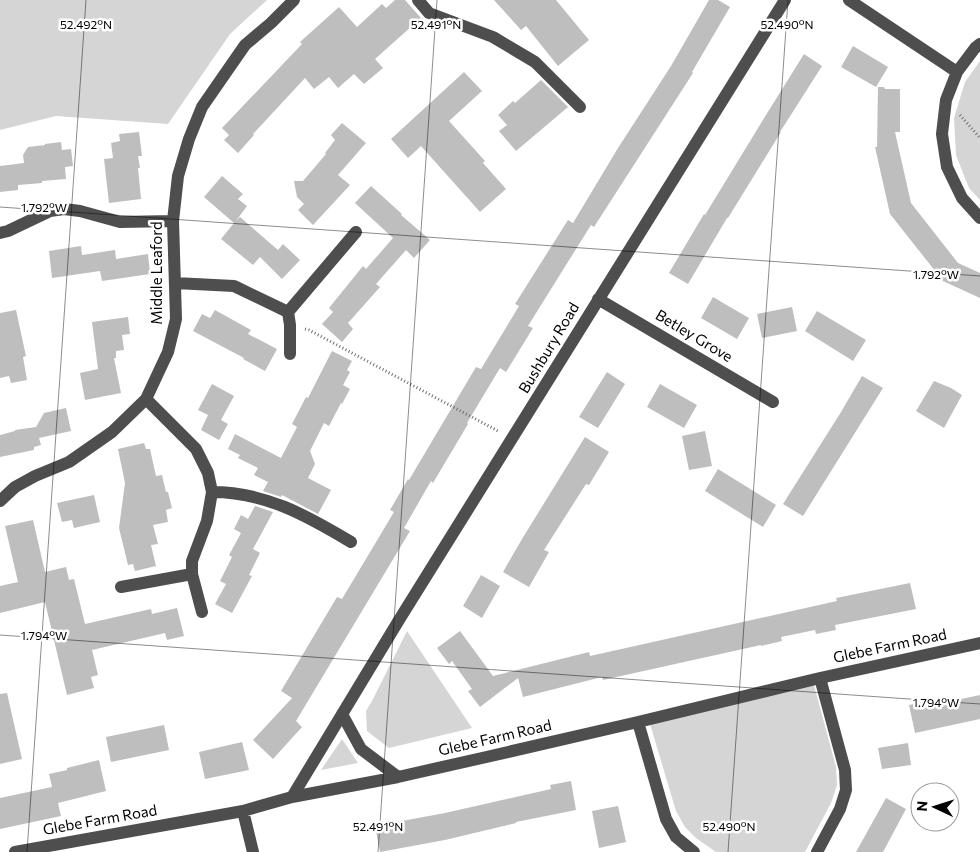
<svg xmlns="http://www.w3.org/2000/svg" width="980" height="852" font-family="Commissioner,sans-serif">
<rect width="100%" height="100%" fill="#fff"/>
<!-- green -->
<path fill="#d5d5d5" d="M0,0H267L230,34L168,124L56,116L0,130Z
M980,61V200L969,188L956,155L954,118L965,82Z
M407,631L472,728L389,748L367,731L366,711L372,701Z
M814,685L836,767L837,785L831,803L805,852H716L696,838L685,827L676,811L650,724Z
M342,739L358,763L321,770Z"/>
<!-- building -->
<path fill="#bebebe" d="M395,0H405L421,18L375,59L383,68L364,84L354,74L338,88L329,77L314,89L305,78L253,134L254,135L238,153L224,140L229,135L222,128L302,44L300,42L339,7L357,27L382,4L386,8Z
M494,0H556L589,40L558,66L526,26L521,30Z
M709,0H718L730,7L692,72L693,73L594,227L591,225L528,326L533,328L506,372L500,368L467,423L468,424L433,483L431,481L404,528L410,531L296,721L302,727L273,759L253,740L292,698L281,691L337,597L342,599L394,512L390,510L408,479L409,480L476,367L481,369L519,306L515,304L568,220L573,223L618,148L671,66Z
M853,46L888,67L876,87L841,67Z
M804,54L822,66L780,132H781L728,218H727L688,284L669,273L704,214L705,215L766,115Z
M464,72L482,91L449,121L485,161L483,163L506,189L480,212L421,146L408,158L391,139Z
M541,80L568,107L516,151L499,131L507,125L498,115L513,101L515,103Z
M878,87H884L885,89H900V132H895L911,203L958,263L980,273V298L943,281L890,214L875,147H877Z
M342,123L366,143L338,175L350,185L313,225L298,210L304,204L297,197L294,181H303L326,154L325,153L335,140L331,135Z
M139,132L142,156H138L140,168H138L141,199L109,203L104,159L113,158L111,143L120,141L119,134Z
M61,142L62,150L71,149L73,166L65,167L66,179L42,181V183L18,185V190L0,192V166L24,163L23,155L28,147L45,145V144Z
M222,176L243,194L238,199L247,206L236,221L240,217L278,250L283,244L300,260L282,279L260,257L253,265L221,239L234,223L204,197Z
M371,186L402,214L401,215L430,240L414,258L406,250L376,284L380,287L348,323L353,329L342,342L322,324L333,312L329,308L363,266L366,269L393,238L355,203Z
M81,246L82,255L115,250L116,259L148,254L150,274L102,281L100,271L52,278L49,251Z
M713,297L749,318L737,339L701,318Z
M792,307L797,331L762,338L757,314Z
M16,310L26,356L23,357L27,380L11,383L9,376L0,378V313Z
M215,310L251,330L248,334L277,349L265,371L243,359L244,358L193,331L202,314L210,318Z
M817,311L866,340L853,361L805,331Z
M128,317L130,334L122,335L124,350L116,351V358H114L121,393L85,400L80,373L98,369L92,322Z
M332,351L352,361L347,370L350,372L343,385L350,389L342,404L341,403L329,426L324,423L310,451L315,464L308,478L331,490L318,514L282,495L281,497L263,491L268,482L254,475L258,468L238,458L240,455L228,449L235,434L281,458L297,427L292,424L306,397L308,398Z
M607,372L625,384L598,428L579,417Z
M862,376L883,388L803,516L783,504L841,412Z
M934,381L951,388L962,395L944,428L916,411Z
M212,384L234,396L221,420L228,424L219,440L201,430L208,415L198,410Z
M660,384L697,405L684,428L647,407Z
M66,408L71,431L39,438L41,445L34,447V450L0,457V435L15,431V430L36,427L44,413Z
M705,431L712,466L689,470L682,436Z
M585,437L609,452L589,485L586,484L544,550L549,552L529,587L503,572L522,539Z
M144,443L146,449H150L156,476L162,475L166,492H168L172,508L166,510L168,522L153,525L158,544L151,545L156,566L135,571L133,564L128,565L119,528L125,483L118,449Z
M718,469L776,505L763,527L705,491Z
M94,495L100,522L74,528L72,520L62,522L57,503Z
M255,506L273,512L253,549L260,553L249,575L252,576L232,613L215,604L226,584L220,581L232,557L229,555L241,533L234,529L241,515L248,519Z
M33,520L45,572L66,567L69,580L74,579L85,624L151,609L152,614L177,608L184,636L167,640L165,633L92,650L98,675L91,677L94,688L67,695L45,602L0,613V586L18,582L5,526Z
M481,575L500,586L482,618L463,606Z
M910,583L916,609L835,625L836,630L816,634L815,630L781,637L782,641L761,646V645L603,680L602,677L523,697L518,678L480,707L468,691L472,689L452,661L449,664L437,648L460,631L493,676L589,652L590,656L837,601L836,598Z
M7,693L22,759L0,764V694Z
M980,695V719L915,733L909,705L928,701L929,706Z
M164,725L169,750L111,762L106,737Z
M242,742L249,770L205,779L199,752Z
M908,743L911,765L882,769L878,748Z
M99,760L106,791L58,803L61,816L0,829V798L52,787L49,774L67,770V768Z
M571,781L576,810L516,822V823L445,840L380,852L375,826L445,813L551,789L550,785Z
M886,798L906,809L883,852H856Z
M618,806L626,842L599,848L592,811Z"/>
<g fill="none" stroke-linecap="round" stroke-linejoin="round">
<!-- path -->
<path stroke="#707070" stroke-width="3" stroke-dasharray="1 2.5" stroke-linecap="butt" d="M960,115L980,138
M305,329L309,330L498,431"/>
<!-- minor -->
<path stroke="#4e4e4e" stroke-width="12" d="M418,0L429,13L493,37L535,62L580,107
M849,0L957,72
M980,44L975,48L957,72L946,100L942,134L947,167L962,198L980,218
M0,233L8,231L50,211L64,209L80,211L120,222L173,221
M175,283L234,286L288,312L356,232
M598,299L773,402
M288,312L290,325V354
M146,399L196,449L208,473L212,492L207,521L192,561V574L202,612
M212,492C265,492 306,515 351,542
M0,501L15,487L35,476L69,462L112,432L146,399L168,352L176,319L173,221L178,176L189,139L202,107L245,45L271,23L294,0
M121,587L192,574
M342,714L361,749L398,777
M638,722L666,819L676,837L694,852
M292,797L399,620L785,0
M243,811L253,852
M15,852L243,811L292,797L398,777L482,758L638,722L820,678L980,643
M817,852L840,809L846,790L845,770L820,678"/>
</g>
<!-- ticks -->
<path fill="none" stroke="#000" stroke-width="1" stroke-opacity="0.45" d="M0,207L980,276M0,635L980,704M27,852L86,0M378,852L437,0M728,852L788,0"/>
<g text-anchor="middle" stroke-width="5" stroke-linejoin="round" paint-order="stroke">
<!-- street labels -->
<g font-size="15" fill="#000" stroke="#fff">
<text transform="translate(157 273) rotate(-90)" y="5">Middle Leaford</text>
<text transform="translate(694 336) rotate(31)" y="5">Betley Grove</text>
<text transform="translate(549 348) rotate(-59)" y="5">Bushbury Road</text>
<text transform="translate(890 646) rotate(-12)" y="5">Glebe Farm Road</text>
<text transform="translate(495 738) rotate(-13)" y="5">Glebe Farm Road</text>
<text transform="translate(100 820) rotate(-10)" y="5">Glebe Farm Road</text>
</g>
</g>
<g font-size="12" text-anchor="middle" fill="#000" stroke="#fff" stroke-width="5" stroke-linejoin="round" paint-order="stroke">
<text x="86" y="29">52.492°N</text>
<text x="436" y="29">52.491°N</text>
<text x="787" y="29">52.490°N</text>
<text x="44" y="212">1.792°W</text>
<text x="936" y="279">1.792°W</text>
<text x="44" y="640">1.794°W</text>
<text x="936" y="707">1.794°W</text>
<text x="378" y="831">52.491°N</text>
<text x="729" y="831">52.490°N</text>
</g>
<!-- north arrow -->
<g transform="translate(935 807) rotate(274)"><circle r="24" fill="#ffffff" stroke="#999999"/>
<path d="M0-4L9 19L0 12L-9 19Z" fill="#000000"/>
<text y="-8" font-size="14" font-weight="bold" text-anchor="middle" fill="#000000">N</text>
</g>
</svg>
